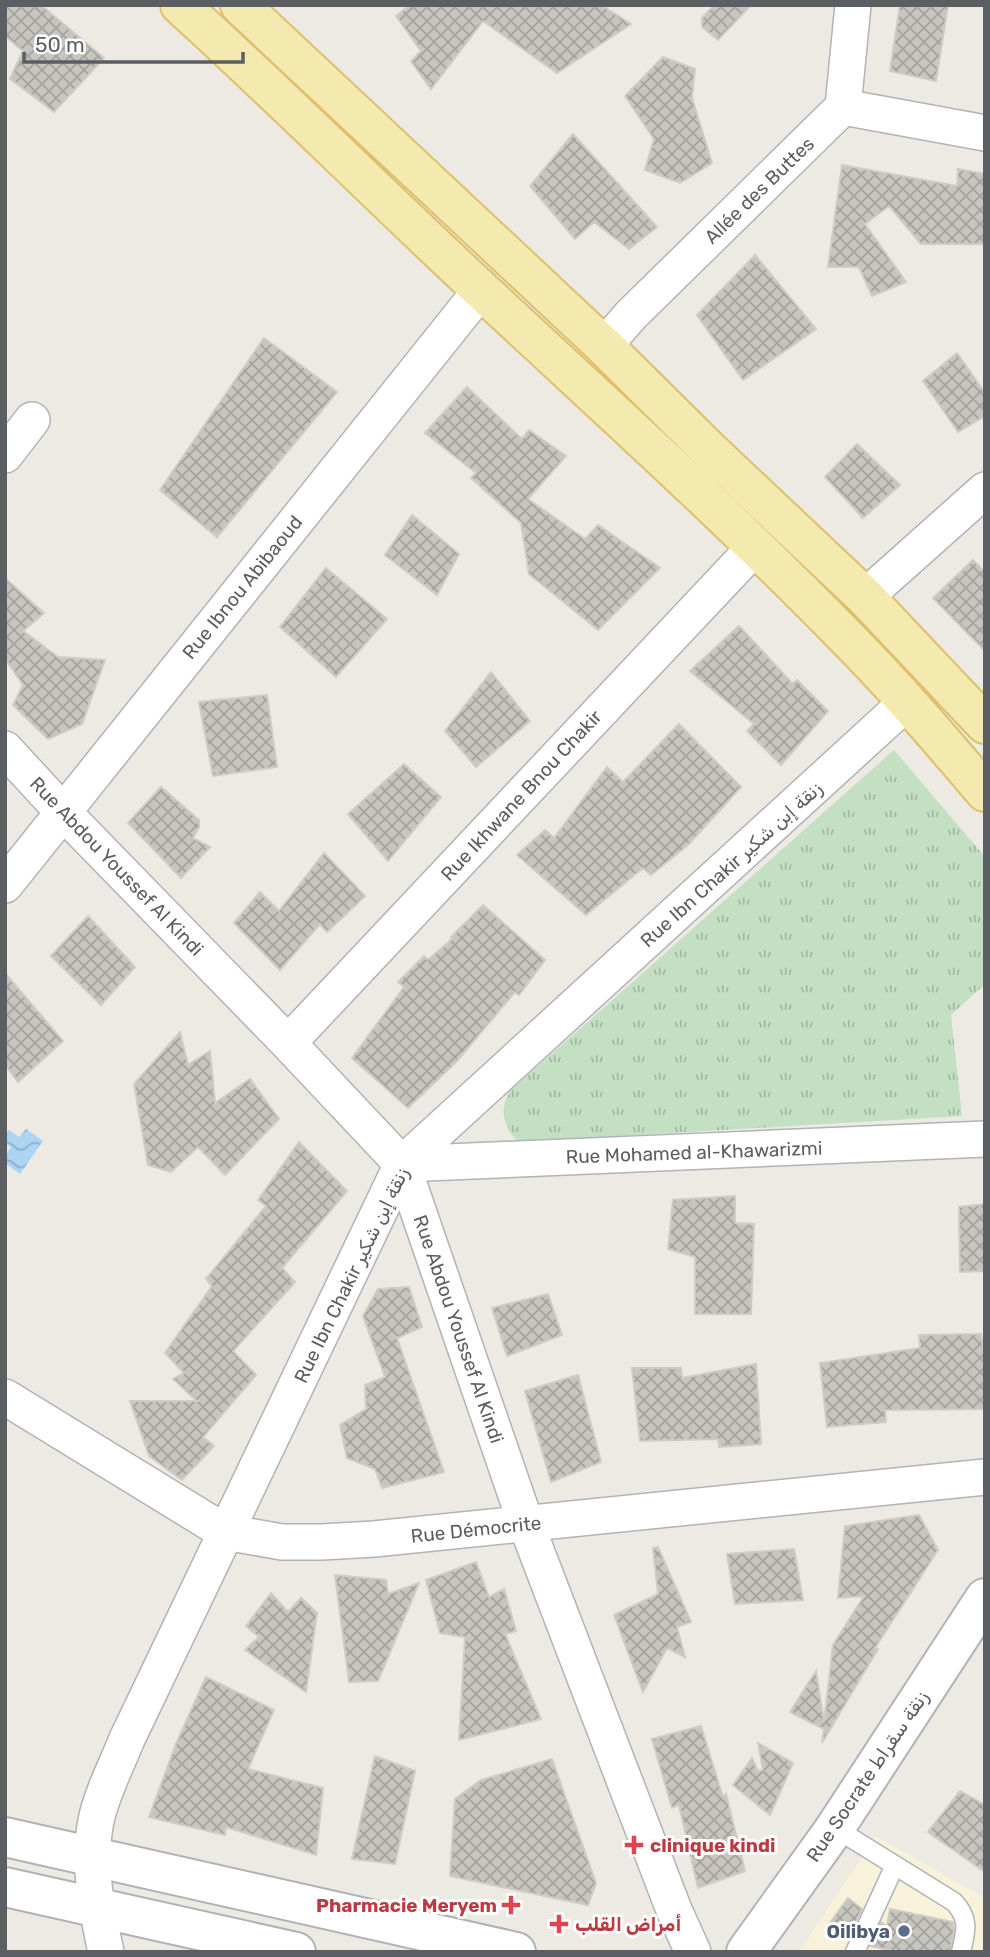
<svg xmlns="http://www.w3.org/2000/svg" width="990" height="1957" font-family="Rubik,Vazirmatn,sans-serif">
<defs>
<pattern id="grass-tufts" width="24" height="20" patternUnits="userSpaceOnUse" patternTransform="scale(1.75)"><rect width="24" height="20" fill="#c3e0c3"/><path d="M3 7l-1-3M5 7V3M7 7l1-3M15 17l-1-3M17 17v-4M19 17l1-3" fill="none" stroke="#a1b9a2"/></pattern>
<pattern id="water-waves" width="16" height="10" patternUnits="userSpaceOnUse" patternTransform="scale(1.75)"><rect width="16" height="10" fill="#acd4f3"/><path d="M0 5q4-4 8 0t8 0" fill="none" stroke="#8fafc8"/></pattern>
<pattern id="building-cross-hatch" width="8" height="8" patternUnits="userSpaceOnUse" patternTransform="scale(1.75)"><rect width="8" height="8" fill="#c7c5c0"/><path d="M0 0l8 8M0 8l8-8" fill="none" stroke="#a5a39f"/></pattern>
</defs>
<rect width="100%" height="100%" fill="#eceae3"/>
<!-- commercial -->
<path fill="#f9f2db" d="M876,1836L985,1898V1940L981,1952H799Z"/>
<!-- grass -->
<path fill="url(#grass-tufts)" d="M894,750L985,857V984L951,1015L962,1116L518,1142C503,1125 498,1110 511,1090Z"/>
<!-- water -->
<path fill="url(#water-waves)" d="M26,1129L43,1141L20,1174L5,1163V1156L11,1147L5,1143V1135L9,1130L19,1137Z"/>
<!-- building -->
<path fill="url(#building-cross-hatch)" stroke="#d0ccc2" stroke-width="2" d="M5,5H41L104,58L54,112L10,79L23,51L5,36Z
M410,5H601L631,24L557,73L483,21L431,89L411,61L421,51L396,16Z
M714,5H751L718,40L702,27V18Z
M900,5H948L936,81L890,71Z
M663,57L695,69L692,98L712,163L680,183L645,170L654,139L625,96Z
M573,134L657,227L629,249L594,222L575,239L530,186Z
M842,165L957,186L958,169L985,174V244H921L889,206L865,224L906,282L872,296L859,267H828Z
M755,255L816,329L743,380L697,315Z
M264,338L337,392L217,537L160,490Z
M957,353L985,393V416L958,432L923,381Z
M467,387L522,439L529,430L566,456L528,499L585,539L598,525L660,568L598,630L529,574L521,523L471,478L476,473L425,433Z
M857,444L900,485L863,518L825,477Z
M412,515L459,554L437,595L385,555Z
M973,560L985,572V651L933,598Z
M326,568L387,619L336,677L280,627Z
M5,578L44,613L23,631L58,657L105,660L82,724L48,739L13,705L23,685L5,658Z
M739,626L793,684L797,680L828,711L781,765L747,731L754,724L690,671Z
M491,672L530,721L476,767L445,731Z
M267,695L277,767L213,776L199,702Z
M679,724L741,787L689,844L651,875L643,868L586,915L517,855L545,830L554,838L607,767L623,782Z
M404,764L441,797L388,861L348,814Z
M161,787L199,820V827L193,838L210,847L181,878L128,823Z
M324,853L365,896L327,932L320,924L280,970L234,923L260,892L279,911Z
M483,905L545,960L519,995L515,992L456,1062L408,1108L352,1058L404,987L398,982L424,956L428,960L452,939L451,937Z
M88,916L135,967L101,1005L51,956Z
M5,973L63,1041L18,1082L5,1065Z
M180,1032L188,1065L210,1051L215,1103L250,1079L279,1119L225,1175L198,1147L171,1172L148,1165L134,1084Z
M299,1142L347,1191L282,1268L295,1282L233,1351L256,1375L203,1437L214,1446L182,1480L149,1456L130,1401H197L173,1379L184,1373L165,1353L212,1286L206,1279L266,1206L258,1200Z
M735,1196V1223L754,1224L751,1314H695V1257L668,1249L673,1200Z
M985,1204V1271L960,1272L959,1207Z
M409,1287L422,1327L397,1338L444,1472L382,1488L375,1469L347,1458L340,1425L366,1409L365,1385L385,1377L363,1316L378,1289Z
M548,1294L562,1335L507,1356L492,1308Z
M981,1334L985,1360V1409L885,1410L886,1422L827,1427L820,1363L920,1348L919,1335Z
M756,1364L761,1444L719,1447L718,1439L640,1441L632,1368H681L682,1378Z
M578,1375L601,1462L551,1482L525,1391Z
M919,1515L938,1550L875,1648L878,1649L822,1743L824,1729L790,1712L816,1671L824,1722L833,1645L864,1596L838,1598L845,1526Z
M658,1547L691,1622L677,1627L685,1657L667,1648L643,1692L614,1615L658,1594L653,1548Z
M794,1549L803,1600L735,1604L727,1554Z
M476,1562L489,1597L504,1589L516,1631L505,1634L541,1719L459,1740L465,1637L440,1633L426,1580Z
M335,1575L386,1580L388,1594L419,1583L378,1681L349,1682Z
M271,1593L288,1612L301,1598L317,1613L306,1692L245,1650L259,1637L246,1626Z
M206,1677L274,1710L248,1769L323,1788L316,1855L226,1827L225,1835L149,1817L176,1744Z
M701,1726L723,1797L726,1794L745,1871L698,1888L679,1805L672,1808L652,1739Z
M758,1743L793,1763L770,1815L733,1785L752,1758L758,1771L763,1770Z
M375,1756L415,1771L395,1864L352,1859Z
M552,1759L596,1883L588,1905L450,1876L455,1799L481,1780Z
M960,1791L985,1805V1872L928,1832Z
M848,1898L862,1909L849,1938L829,1924Z
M890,1909L953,1922L954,1930L950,1952H899L870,1946L881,1922L887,1926Z"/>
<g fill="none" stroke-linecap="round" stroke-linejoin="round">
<defs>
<path id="service" d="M835,1828L954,1902C970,1919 966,1931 961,1952
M855,1952L895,1865"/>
<path id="minor" d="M843,107L985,133
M604,346L631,315L843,107L853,5
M5,455L32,420
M865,597L985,490
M5,749L63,812L288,1043L402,1164L526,1524L674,1910L693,1952
M5,885L481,290
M288,1043L755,547
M402,1164L985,1139
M5,1397L225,1532L282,1542H322L374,1539L985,1477
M106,1952C97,1910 87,1864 96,1821C101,1795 117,1764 127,1739L402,1164L907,702"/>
<path id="tertiary" d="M746,1952L835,1828L985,1598"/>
<path id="secondary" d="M5,1837L516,1952
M5,1887L296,1952"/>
<path id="primary" d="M180,5C286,101 387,203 493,301C611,411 732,520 845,636C894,685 940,739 985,792
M240,5L604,346L707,448L865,597L985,724"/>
</defs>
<!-- service casing -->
<use href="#service" stroke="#b0b3b7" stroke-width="21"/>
<!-- minor casing -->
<use href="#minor" stroke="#b0b3b7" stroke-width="38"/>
<!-- tertiary casing -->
<use href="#tertiary" stroke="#b0b3b7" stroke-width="42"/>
<!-- secondary casing -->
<use href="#secondary" stroke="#b0b2b6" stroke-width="42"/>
<!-- primary casing -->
<use href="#primary" stroke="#debf6a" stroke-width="42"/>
<!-- service -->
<use href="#service" stroke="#fff" stroke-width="18"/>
<!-- minor -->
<use href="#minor" stroke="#fff" stroke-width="35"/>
<!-- tertiary -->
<use href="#tertiary" stroke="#fff" stroke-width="38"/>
<!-- secondary -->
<use href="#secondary" stroke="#fff" stroke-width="38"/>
<!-- primary -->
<use href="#primary" stroke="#f4eab0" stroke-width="38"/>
</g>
<!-- markers -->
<g fill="#e0444e" stroke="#fff" stroke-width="2.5">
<path d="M630.5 1834.5h7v7h7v7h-7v7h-7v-7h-7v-7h7z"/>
<path d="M507.5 1894.5h7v7h7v7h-7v7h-7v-7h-7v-7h7z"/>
<path d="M555.5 1913.5h7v7h7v7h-7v7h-7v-7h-7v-7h7z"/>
</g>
<circle fill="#5c6f8a" stroke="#fff" stroke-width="2.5" cx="904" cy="1931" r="7"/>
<g text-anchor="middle" stroke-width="6" stroke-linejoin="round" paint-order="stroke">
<!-- street labels -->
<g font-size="19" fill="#5b5e62" stroke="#fff">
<text transform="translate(759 190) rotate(-44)" y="7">Allée des Buttes</text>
<text transform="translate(242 587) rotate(-51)" y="7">Rue Ibnou Abibaoud</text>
<text transform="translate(521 795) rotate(-47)" y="7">Rue Ikhwane Bnou Chakir</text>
<text transform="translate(731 864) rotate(-42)" y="7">Rue Ibn Chakir زنقة إبن شكير</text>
<text transform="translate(117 866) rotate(46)" y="7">Rue Abdou Youssef Al Kindi</text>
<text transform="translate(694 1152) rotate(-2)" y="7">Rue Mohamed al-Khawarizmi</text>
<text transform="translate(351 1275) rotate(-64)" y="7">Rue Ibn Chakir زنقة إبن شكير</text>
<text transform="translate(459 1329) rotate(71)" y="7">Rue Abdou Youssef Al Kindi</text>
<text transform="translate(476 1529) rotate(-6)" y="7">Rue Démocrite</text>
<text transform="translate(867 1776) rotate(-56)" y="7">Rue Socrate زنقة سقراط</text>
</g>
<!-- health labels -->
<g font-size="19" font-weight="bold" fill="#be3a42" stroke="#fff" text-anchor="start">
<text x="650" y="1852">clinique kindi</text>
<text x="497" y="1912" text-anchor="end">Pharmacie Meryem</text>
<text x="575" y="1931">أمراض القلب</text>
</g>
<!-- service labels -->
<g font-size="19" font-weight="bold" fill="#4e5e75" stroke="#fff" text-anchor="end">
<text x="890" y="1938">Oilibya</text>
</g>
</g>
<!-- border -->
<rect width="990" height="1957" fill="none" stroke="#5b5e62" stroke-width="14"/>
<!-- scale -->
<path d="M24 52v10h219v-10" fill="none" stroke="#5b5e62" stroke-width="3.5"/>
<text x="35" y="52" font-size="21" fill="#5b5e62" stroke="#ffffff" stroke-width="5" paint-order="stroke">50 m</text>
</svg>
